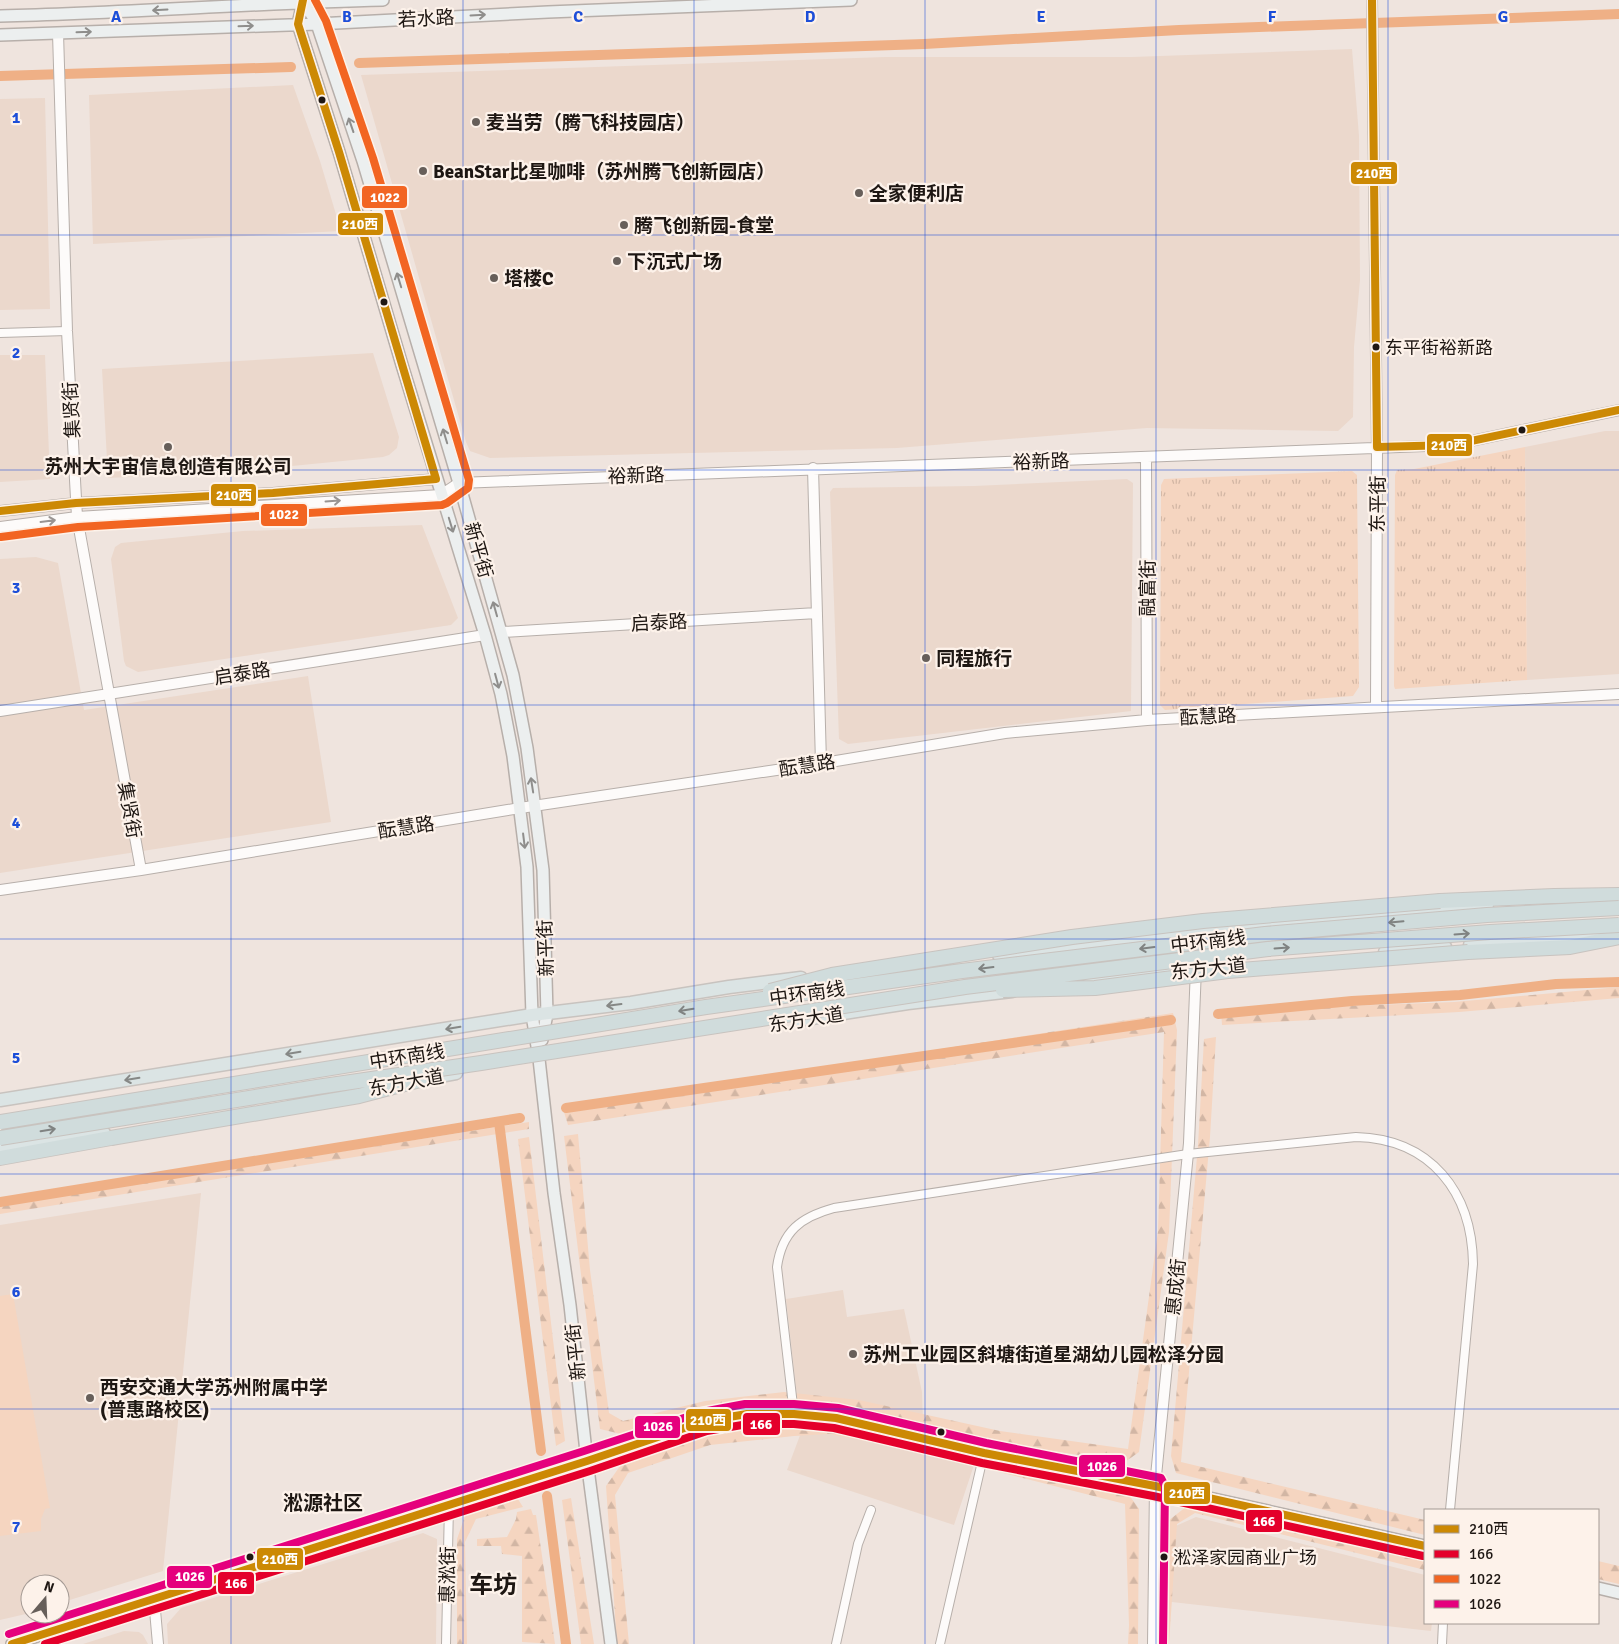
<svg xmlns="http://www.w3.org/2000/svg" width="1619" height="1644" font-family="Signika,'Noto Sans SC',sans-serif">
<defs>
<pattern id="grass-tufts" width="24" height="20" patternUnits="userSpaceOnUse" patternTransform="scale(1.25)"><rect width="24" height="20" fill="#f5d5c0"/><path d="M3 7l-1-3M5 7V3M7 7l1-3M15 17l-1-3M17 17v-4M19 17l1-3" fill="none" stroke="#d2b6a4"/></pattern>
<pattern id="forest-firs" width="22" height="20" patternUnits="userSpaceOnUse" patternTransform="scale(1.25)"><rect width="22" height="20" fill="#f5d5c0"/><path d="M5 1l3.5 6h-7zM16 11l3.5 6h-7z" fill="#d2b6a4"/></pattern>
</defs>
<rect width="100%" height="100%" fill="#efe4de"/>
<!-- built -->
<path fill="#ebd8cc" d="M1352,49L1359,136L1360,280L1354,347L1353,417L1338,431L1147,428L897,448L490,458L470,451L466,442L361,75L885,57H1132Z
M293,85L320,161L341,231L93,244L89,95Z
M45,98L50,309L0,310V99Z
M373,353L399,437L397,448L389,455L383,457L230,472L108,478L102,369Z
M0,355H45L50,479L0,482Z
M1605,431H1619V674L1527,680L1525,447Z
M1127,479L1133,483L1131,711L848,744L839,739L830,492L833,488L974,486Z
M422,525L458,618L451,625L138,672L126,666L124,661L111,559L115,547L121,543L243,531Z
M36,557L58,563L84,710L308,676L331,822L0,873V559Z
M201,1193L163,1571L60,1603V1584H30V1613L0,1620V1225Z
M843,1290L847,1317L904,1309L922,1392L923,1421L797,1397L786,1299Z
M802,1430L846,1433L975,1462L954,1525L787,1470Z
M1196,1517L1425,1575V1623H1432L1431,1631L1163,1601L1169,1529Z
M423,1533L437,1539L436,1644H168L167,1624L181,1608Z
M124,1631L139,1632L143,1635L148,1644H83Z"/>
<!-- grass -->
<path fill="url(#grass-tufts)" d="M1525,447L1527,680L1395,689L1394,686L1395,475L1397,470L1414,469Z
M1352,471L1357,475L1359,687L1353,696L1165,710L1160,705L1161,485L1164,479Z"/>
<!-- forest -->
<path fill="url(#forest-firs)" d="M1619,987V998L1459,1012L1222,1025L1221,1011L1454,1002Z
M1173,1013L1177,1030L1169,1232L1139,1452L1125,1462L999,1443L858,1411L786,1403L721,1409L621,1434L600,1429L564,1136L578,1134L590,1270L609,1413L623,1421L705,1401L784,1392L859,1400L1000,1431L1128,1449L1158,1231L1164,1032L568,1125L563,1109L606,1098L876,1059Z
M1216,1037L1210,1137L1181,1462L1425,1520V1535L1176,1473L1171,1456L1198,1145L1204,1039Z
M529,1122V1129L0,1214V1205Z
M529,1137L565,1441L556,1446L518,1139Z
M773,1422L824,1423L890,1435L1127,1492L1139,1509L1138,1644H1128L1129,1625L1125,1504L912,1450L829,1434L794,1436L710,1445L628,1473L615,1495L629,1644H617L606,1486L625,1459L703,1433Z
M516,1496L523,1507L476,1519L465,1542L467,1644H457V1539L467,1510Z
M571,1498L594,1644H581L562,1500Z
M1191,1503L1321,1534L1425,1552V1570L1195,1513L1177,1524L1169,1644H1157L1164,1524Z
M531,1509L533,1515H536L555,1644L522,1642V1556L502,1554L501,1546H477V1539L507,1537L516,1519L517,1512Z
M1598,1561L1619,1566V1584L1598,1579Z"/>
<!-- pitch -->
<path fill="#f5d5c0" d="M13,1294L50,1508L45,1509L41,1519V1531L0,1536V1296Z"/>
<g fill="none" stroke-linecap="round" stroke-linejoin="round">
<!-- canal -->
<path stroke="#efb086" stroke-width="10" d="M359,63L924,44L1179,30L1619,14
M0,76L291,67
M1218,1014L1352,1001L1460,995L1556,984L1619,982
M566,1108L1171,1020
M499,1122L541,1451
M0,1202L520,1118
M547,1496L566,1644"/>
<defs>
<path id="minor" d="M0,333L67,331
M794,1414L777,1267C782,1231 801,1217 834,1208L1188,1154L1356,1137C1431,1139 1472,1192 1473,1264L1450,1510
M446,1644L449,1505
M836,1644L858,1544L871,1510
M940,1644L984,1453
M1442,1644L1443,1623"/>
<path id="tertiary" d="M1372,0L1377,447L1376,707
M58,33L67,331L77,517L141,870
M1146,457L1147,720
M813,468L821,763
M0,511L76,503L273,493L436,479
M0,527L77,517L441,495L459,483L1452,445L1619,410
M502,632L817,613
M0,711L485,635
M0,890L141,870L520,808L830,762L1005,733L1147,720L1619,694
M154,1599L158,1644
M1153,1644L1155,1486L1189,1143L1196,968L1195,937"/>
<path id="secondary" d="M303,0L317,24L363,161L459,483L513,675L527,748L543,870L547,1014L542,1040
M303,2L298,24L339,152L402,365L485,635L501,694L513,756L527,867L532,1015L539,1059L554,1193L570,1305L587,1461L611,1644
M0,16C128,13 255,3 383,0
M0,35L317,24L548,12L851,0
M1598,1588L1619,1593
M12,1644L587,1461L705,1421L747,1414H794L836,1418L984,1453L1155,1486L1425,1546"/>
<path id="primary" d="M1470,945L1597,937
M1385,952L1445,947
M999,955L1195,930L1400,911L1487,905
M1074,983L1166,972
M799,1020L908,1003L1012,991
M412,1081L456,1073
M0,1100L532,1015L631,1003L729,987L801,978
M0,1150L104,1133"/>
<path id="trunk" d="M1440,901L1554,896L1619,895
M1468,952L1570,947L1619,937
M0,1158L111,1138"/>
</defs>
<!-- minor casing -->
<use href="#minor" stroke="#b7afaa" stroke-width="10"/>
<!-- tertiary casing -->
<use href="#tertiary" stroke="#b7afaa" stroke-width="12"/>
<!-- secondary casing -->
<use href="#secondary" stroke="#b7afaa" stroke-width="14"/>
<!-- primary casing -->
<use href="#primary" stroke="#c8c3bf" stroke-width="15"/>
<!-- trunk casing -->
<use href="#trunk" stroke="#c8c3bf" stroke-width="16"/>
<!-- minor -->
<use href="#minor" stroke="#fdfbfa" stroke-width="8"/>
<!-- tertiary -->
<use href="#tertiary" stroke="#fdfbfa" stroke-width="10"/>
<!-- secondary -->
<use href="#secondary" stroke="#ecefef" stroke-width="11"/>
<!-- primary -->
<use href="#primary" stroke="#dbe4e4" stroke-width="12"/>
<!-- trunk -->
<use href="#trunk" stroke="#d0dcdc" stroke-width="14"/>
<defs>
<path id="trunk-bridge" d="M1003,990L1095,988L1228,971L1468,952
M770,991L832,975L1072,937L1203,921L1440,901
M0,1122L706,1007L962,971L1265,934L1487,915L1619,908
M0,1138L317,1087L481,1063L965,987L1268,949L1490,932L1619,925
M111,1138L359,1096L420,1080"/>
</defs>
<!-- trunk-bridge casing -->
<use href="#trunk-bridge" stroke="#c8c3bf" stroke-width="16" stroke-linecap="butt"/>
<!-- trunk-bridge -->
<use href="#trunk-bridge" stroke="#d0dcdc" stroke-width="14"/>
<defs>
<path id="bus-1" d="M1372,0L1377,447L1452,445L1619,410
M0,511L76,503L273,493L436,479L339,152L298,24L303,0
M12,1644L587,1461L705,1421L747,1414H794L836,1418L984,1453L1155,1486L1425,1546"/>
<path id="bus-2" d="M45,1644L590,1471L707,1431L748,1424H794L834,1428L982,1463L1153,1496L1423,1556"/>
<path id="bus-3" d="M1,537L78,527L442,505L447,503L468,488L469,480L373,158L326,21L315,0"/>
<path id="bus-4" d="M9,1634L584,1451L702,1412L745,1404H794L838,1408L986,1443L1161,1478L1165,1486L1163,1644"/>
</defs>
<!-- bus-1 casing -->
<use href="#bus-1" stroke="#fdf2ea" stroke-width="11"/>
<!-- bus-2 casing -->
<use href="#bus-2" stroke="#fdf2ea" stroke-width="11"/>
<!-- bus-3 casing -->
<use href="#bus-3" stroke="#fdf2ea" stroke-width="11"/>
<!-- bus-4 casing -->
<use href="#bus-4" stroke="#fdf2ea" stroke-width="11"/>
<!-- bus-1 -->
<use href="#bus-1" stroke="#cc8904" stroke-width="8"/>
<!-- bus-2 -->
<use href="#bus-2" stroke="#e4002b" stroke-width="8"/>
<!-- bus-3 -->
<use href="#bus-3" stroke="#f26522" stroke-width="8"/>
<!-- bus-4 -->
<use href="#bus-4" stroke="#e5007d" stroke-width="8"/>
</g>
<!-- one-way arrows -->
<defs><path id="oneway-shaft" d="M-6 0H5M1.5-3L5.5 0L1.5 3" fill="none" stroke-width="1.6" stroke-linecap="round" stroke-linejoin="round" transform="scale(1.25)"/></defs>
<g stroke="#8f8e8c">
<use href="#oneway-shaft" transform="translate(160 10) rotate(177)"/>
<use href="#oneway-shaft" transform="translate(478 15) rotate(-3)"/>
<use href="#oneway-shaft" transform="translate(246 26) rotate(-2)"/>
<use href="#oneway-shaft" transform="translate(84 32) rotate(-2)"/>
<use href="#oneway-shaft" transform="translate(351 125) rotate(-109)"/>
<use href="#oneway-shaft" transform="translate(399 280) rotate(-107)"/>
<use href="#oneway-shaft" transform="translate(445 436) rotate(-107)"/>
<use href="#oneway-shaft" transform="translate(451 525) rotate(73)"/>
<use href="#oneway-shaft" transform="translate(495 609) rotate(-106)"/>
<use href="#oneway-shaft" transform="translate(497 681) rotate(75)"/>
<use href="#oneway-shaft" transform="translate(532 785) rotate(-99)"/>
<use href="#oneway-shaft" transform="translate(524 841) rotate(83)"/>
</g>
<g stroke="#999492">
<use href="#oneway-shaft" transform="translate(333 501) rotate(-4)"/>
<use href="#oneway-shaft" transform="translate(48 521) rotate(-7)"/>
</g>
<g stroke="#808382">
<use href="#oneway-shaft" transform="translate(1396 922) rotate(175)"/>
<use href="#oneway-shaft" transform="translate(1462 934) rotate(-4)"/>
<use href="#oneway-shaft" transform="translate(1147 948) rotate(173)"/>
<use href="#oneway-shaft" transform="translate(1282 948) rotate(-4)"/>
<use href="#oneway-shaft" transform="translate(986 968) rotate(173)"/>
<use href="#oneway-shaft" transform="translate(686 1010) rotate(171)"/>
<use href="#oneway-shaft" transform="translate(48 1130) rotate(-9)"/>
</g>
<g stroke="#868886">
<use href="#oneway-shaft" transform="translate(614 1005) rotate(173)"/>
<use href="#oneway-shaft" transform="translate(453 1028) rotate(171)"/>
<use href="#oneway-shaft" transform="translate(293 1053) rotate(171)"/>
<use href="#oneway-shaft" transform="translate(132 1079) rotate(171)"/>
</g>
<!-- grid -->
<path fill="none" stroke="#1d4ed8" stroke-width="1" stroke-opacity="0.55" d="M231,0V1644M463,0V1644M694,0V1644M925,0V1644M1156,0V1644M1388,0V1644M0,235H1619M0,470H1619M0,705H1619M0,939H1619M0,1174H1619M0,1409H1619"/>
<!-- markers -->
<g fill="#1e1713" stroke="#fdf2ea" stroke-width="2">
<circle cx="322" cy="100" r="4.5"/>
<circle cx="384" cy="302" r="4.5"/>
<circle cx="1376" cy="347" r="4.5"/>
<circle cx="1522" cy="430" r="4.5"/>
<circle cx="941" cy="1432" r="4.5"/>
<circle cx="250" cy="1557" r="4.5"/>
<circle cx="1164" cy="1557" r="4.5"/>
</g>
<g fill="#675f5a" stroke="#fdf2ea" stroke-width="2">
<circle cx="476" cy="122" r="5"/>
<circle cx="423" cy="171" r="5"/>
<circle cx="859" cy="193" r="5"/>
<circle cx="624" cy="225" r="5"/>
<circle cx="617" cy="261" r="5"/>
<circle cx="494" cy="278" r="5"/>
<circle cx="168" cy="447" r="5"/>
<circle cx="926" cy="658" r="5"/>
<circle cx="853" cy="1354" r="5"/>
<circle cx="90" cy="1398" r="5"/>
</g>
<g text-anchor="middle" stroke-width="4.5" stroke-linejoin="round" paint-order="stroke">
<!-- bus labels -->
<g font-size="18" fill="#1e1713" stroke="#fdf2ea" text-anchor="start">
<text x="1385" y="354">东平街裕新路</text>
<text x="1173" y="1564">淞泽家园商业广场</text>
</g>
<!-- street labels -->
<g font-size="19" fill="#1e1713" stroke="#fdf2ea">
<text transform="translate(426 18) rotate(-3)" y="7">若水路</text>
<text transform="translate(71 410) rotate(-93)" y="7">集贤街</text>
<text transform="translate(1041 461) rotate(-2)" y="7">裕新路</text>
<text transform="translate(636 475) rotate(-2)" y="7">裕新路</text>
<text transform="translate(1377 504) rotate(-90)" y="7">东平街</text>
<text transform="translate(479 550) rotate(74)" y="7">新平街</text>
<text transform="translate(1147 588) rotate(-90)" y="7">融富街</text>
<text transform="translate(659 622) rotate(-3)" y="7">启泰路</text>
<text transform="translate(242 673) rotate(-9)" y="7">启泰路</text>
<text transform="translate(1208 716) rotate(-3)" y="7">酝慧路</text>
<text transform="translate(807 765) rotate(-9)" y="7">酝慧路</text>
<text transform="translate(130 810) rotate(80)" y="7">集贤街</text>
<text transform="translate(406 827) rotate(-9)" y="7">酝慧路</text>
<text transform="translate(1208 941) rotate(-7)" y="7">中环南线</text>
<text transform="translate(545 948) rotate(-92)" y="7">新平街</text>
<text transform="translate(1208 968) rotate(-6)" y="7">东方大道</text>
<text transform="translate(807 993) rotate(-8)" y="7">中环南线</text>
<text transform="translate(806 1019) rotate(-9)" y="7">东方大道</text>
<text transform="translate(407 1056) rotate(-9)" y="7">中环南线</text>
<text transform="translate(406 1082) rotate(-10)" y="7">东方大道</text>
<text transform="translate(1175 1287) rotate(-84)" y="7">惠成街</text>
<text transform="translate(575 1352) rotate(-96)" y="7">新平街</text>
<text transform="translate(447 1575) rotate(-89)" y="7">惠淞街</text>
</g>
<!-- poi labels -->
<g font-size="19" font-weight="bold" fill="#1e1713" stroke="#fdf2ea" text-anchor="start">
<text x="486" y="129">麦当劳（腾飞科技园店）</text>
<text x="433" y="178">BeanStar比星咖啡（苏州腾飞创新园店）</text>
<text x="869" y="200">全家便利店</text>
<text x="634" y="232">腾飞创新园-食堂</text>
<text x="627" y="268">下沉式广场</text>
<text x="504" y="285">塔楼C</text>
<text x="168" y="473" text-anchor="middle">苏州大宇宙信息创造有限公司</text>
<text x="936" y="665">同程旅行</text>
<text x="863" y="1361">苏州工业园区斜塘街道星湖幼儿园松泽分园</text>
<text x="100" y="1394">西安交通大学苏州附属中学<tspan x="100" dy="22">(普惠路校区)</tspan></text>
</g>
<!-- neighbourhood labels -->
<g font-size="20" font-weight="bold" fill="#1e1713" stroke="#fdf2ea">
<text x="323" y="1510">淞源社区</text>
</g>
<!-- district labels -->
<g font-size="24" font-weight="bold" fill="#1e1713" stroke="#fdf2ea">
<text x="493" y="1593">车坊</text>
</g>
</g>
<g font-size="16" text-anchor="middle" font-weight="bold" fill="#1d4ed8" stroke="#fdf2ea" stroke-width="4.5" stroke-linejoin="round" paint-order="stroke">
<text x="116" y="22">A</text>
<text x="347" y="22">B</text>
<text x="578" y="22">C</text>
<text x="810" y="22">D</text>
<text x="1041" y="22">E</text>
<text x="1272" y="22">F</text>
<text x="1503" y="22">G</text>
<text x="16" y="123">1</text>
<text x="16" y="358">2</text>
<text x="16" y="593">3</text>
<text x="16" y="828">4</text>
<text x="16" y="1063">5</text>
<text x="16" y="1297">6</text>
<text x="16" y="1532">7</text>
</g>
<g stroke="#fdf2ea" stroke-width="2">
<rect x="1350" y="161" width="48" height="24" rx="5" fill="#cc8904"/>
<rect x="361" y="185" width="47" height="24" rx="5" fill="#f26522"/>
<rect x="337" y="212" width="47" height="24" rx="5" fill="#cc8904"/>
<rect x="1426" y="433" width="47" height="24" rx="5" fill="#cc8904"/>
<rect x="210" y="483" width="47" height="24" rx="5" fill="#cc8904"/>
<rect x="260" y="503" width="48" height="24" rx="5" fill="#f26522"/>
<rect x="685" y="1408" width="47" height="24" rx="5" fill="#cc8904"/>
<rect x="742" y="1412" width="39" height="24" rx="5" fill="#e4002b"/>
<rect x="634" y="1415" width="47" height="24" rx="5" fill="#e5007d"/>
<rect x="1078" y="1454" width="48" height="24" rx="5" fill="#e5007d"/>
<rect x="1163" y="1481" width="48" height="24" rx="5" fill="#cc8904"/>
<rect x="1245" y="1509" width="38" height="24" rx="5" fill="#e4002b"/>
<rect x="256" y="1547" width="48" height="24" rx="5" fill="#cc8904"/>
<rect x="166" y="1565" width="47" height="24" rx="5" fill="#e5007d"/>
<rect x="217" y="1571" width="38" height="24" rx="5" fill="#e4002b"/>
</g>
<g font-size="14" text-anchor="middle" font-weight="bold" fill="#fff">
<text x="1374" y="178">210西</text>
<text x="385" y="202">1022</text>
<text x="360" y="229">210西</text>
<text x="1449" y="450">210西</text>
<text x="234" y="500">210西</text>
<text x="284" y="519">1022</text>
<text x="708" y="1425">210西</text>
<text x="761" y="1429">166</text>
<text x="658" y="1431">1026</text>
<text x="1102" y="1471">1026</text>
<text x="1187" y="1498">210西</text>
<text x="1264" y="1526">166</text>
<text x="280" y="1564">210西</text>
<text x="190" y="1581">1026</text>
<text x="236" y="1588">166</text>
</g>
<!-- legend -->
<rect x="1424" y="1509" width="175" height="115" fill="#fdf2ea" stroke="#a49a94"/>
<rect x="1434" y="1525" width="25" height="8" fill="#cc8904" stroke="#a49a94"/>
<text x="1469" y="1534" font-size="15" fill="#1e1713">210西</text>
<rect x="1434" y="1550" width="25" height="8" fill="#e4002b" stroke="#a49a94"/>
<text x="1469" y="1559" font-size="15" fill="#1e1713">166</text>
<rect x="1434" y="1575" width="25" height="8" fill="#f26522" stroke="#a49a94"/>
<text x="1469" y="1584" font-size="15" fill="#1e1713">1022</text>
<rect x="1434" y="1600" width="25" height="8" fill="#e5007d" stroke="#a49a94"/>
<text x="1469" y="1609" font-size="15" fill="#1e1713">1026</text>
<!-- north arrow -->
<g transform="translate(45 1599) rotate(19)"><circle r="24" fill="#fdf2ea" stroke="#a49a94"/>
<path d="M0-4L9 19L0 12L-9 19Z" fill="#675f5a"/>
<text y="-8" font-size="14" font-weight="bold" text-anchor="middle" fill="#1e1713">N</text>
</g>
</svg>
